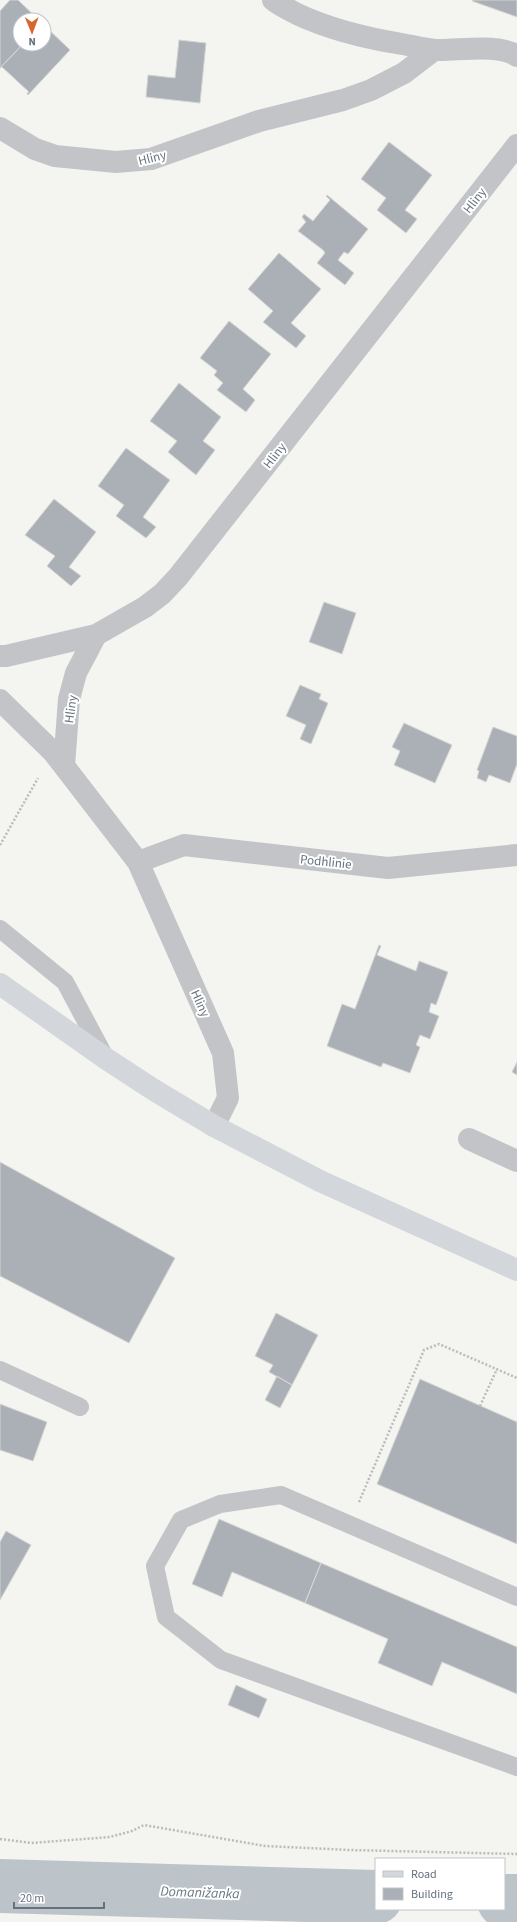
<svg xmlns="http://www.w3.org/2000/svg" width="517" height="1922" font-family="'Source Sans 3',sans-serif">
<rect width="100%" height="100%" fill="#f4f4f0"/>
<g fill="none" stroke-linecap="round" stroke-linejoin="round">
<!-- river -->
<path stroke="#bcc4ca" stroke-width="54" d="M0,1886L376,1897
M504,1901H517"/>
</g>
<!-- building -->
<path fill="#abb0b6" stroke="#d5d5d3" d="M10,0H18L39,20H20V44H23L0,68V11Z
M473,0H517V17L472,1Z
M44,25L70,50L28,95L27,93L29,92L2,67L0,68L23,44H44Z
M179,40L206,43L200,103L146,97L148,75L175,78Z
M389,142L432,175L405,210L417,219L406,233L377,210L386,198L361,179Z
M327,195L368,229L348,254L344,252L338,260L354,273L345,285L317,263L325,253L323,250L298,231L306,222L302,217L304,214L313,221L330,200L326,196Z
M279,253L321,289L291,323L306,336L296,348L263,322L273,311L248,289Z
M229,321L271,354L243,389L255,400L246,412L217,390L223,383L214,375L217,371L200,358Z
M179,383L221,417L203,441L215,450L196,475L168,452L177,441L150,421Z
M126,448L170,480L143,517L156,527L146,538L116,516L124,505L98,486Z
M54,499L96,532L69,567L81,576L71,586L47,566L55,556L25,535Z
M324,602L356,613L342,654L309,642Z
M300,685L321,694L319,699L328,703L311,744L300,739L306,725L286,716Z
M404,723L452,745L435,783L394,765L400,751L392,747Z
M493,727L517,736V764L510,783L489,775L486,782L477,778L479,771L477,770Z
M379,945L381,946L377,955L416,971L419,961L448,972L436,1005L431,1003L429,1012L439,1016L430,1039L420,1035L416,1045L420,1047L410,1073L383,1063L381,1067L327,1046L342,1004L355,1009Z
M517,1062V1075L512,1072Z
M0,1162L175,1258L129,1343L0,1276Z
M276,1313L318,1335L292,1385L269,1372L273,1365L255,1356Z
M277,1376L292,1385L280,1408L265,1400Z
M420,1379L517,1422V1544L377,1484Z
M0,1404L47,1422L33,1461L0,1450Z
M219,1519L321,1563L305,1603L232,1572L222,1597L192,1584Z
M6,1531L31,1545L0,1600V1542Z
M321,1563L517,1647V1694L442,1662L432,1686L378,1663L388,1639L305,1603Z
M236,1685L267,1699L259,1718L228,1705Z"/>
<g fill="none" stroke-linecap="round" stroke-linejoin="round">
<!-- path -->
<path stroke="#b9bbbd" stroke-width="2.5" stroke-dasharray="2 2" stroke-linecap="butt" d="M0,845L38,778
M480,1406L497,1369
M359,1502L424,1350L439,1344L517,1378
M0,1839L31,1843L110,1837L132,1831L144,1825L265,1846L350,1850L517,1854"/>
<!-- service -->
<path stroke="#c2c4c8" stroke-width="18" d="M0,929L65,982L105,1057
M0,1370L80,1407
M517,1597L281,1495L220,1504L181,1520L155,1566L166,1617L221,1660L517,1767"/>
<!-- minor -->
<path stroke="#c2c4c8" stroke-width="22" d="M273,0C280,6 288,9 297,14C331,30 365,38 402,44C413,46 424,49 436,50C458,51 499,43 517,56
M0,128L35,149L55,156L116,162L151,159L259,121L343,100L371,90L404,73L434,50
M0,656H6L96,635
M0,700L53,752L64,766
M138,862L184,845L388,868L517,855
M214,1126L228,1098L223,1053L138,862L64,766L69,699L76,673L96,635L145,607L162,594L178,577L517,145
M469,1139L517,1161"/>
<!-- secondary -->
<path stroke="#d3d7db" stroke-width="22" d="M0,984L105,1058L154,1090L214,1126L320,1181L517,1270"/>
</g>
<g text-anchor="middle" stroke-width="4" stroke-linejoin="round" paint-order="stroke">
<!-- street labels -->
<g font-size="13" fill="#65717f" stroke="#fff">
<text transform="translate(152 157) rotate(-14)" y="5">Hliny</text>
<text transform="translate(474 200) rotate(-52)" y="5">Hliny</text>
<text transform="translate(274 455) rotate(-52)" y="5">Hliny</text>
<text transform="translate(70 709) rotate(-82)" y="5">Hliny</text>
<text transform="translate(326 861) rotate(6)" y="5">Podhlinie</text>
<text transform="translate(201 1003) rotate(66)" y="5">Hliny</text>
</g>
<!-- water labels -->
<g font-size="14" font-style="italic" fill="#667884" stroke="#fff">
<text transform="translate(200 1892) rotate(2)" y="5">Domanižanka</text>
</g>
</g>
<!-- legend -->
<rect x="375" y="1858" width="130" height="52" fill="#ffffff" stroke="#c1c6cc"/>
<rect x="383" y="1871" width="20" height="6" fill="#d3d7db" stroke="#c1c6cc"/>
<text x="411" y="1878" font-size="12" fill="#65717f">Road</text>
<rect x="383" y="1888" width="20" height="12" fill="#abb0b6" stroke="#c1c6cc"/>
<text x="411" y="1898" font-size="12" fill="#65717f">Building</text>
<!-- north arrow -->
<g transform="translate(32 32) rotate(179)"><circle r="19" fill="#ffffff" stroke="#c1c6cc"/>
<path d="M0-3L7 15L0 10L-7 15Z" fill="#d6682f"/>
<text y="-6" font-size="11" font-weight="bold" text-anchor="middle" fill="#65717f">N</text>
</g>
<!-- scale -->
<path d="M14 1902v6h90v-6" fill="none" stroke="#65717f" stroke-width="2"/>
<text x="20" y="1902" font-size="12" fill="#65717f" stroke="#ffffff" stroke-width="3" paint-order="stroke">20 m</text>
</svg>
